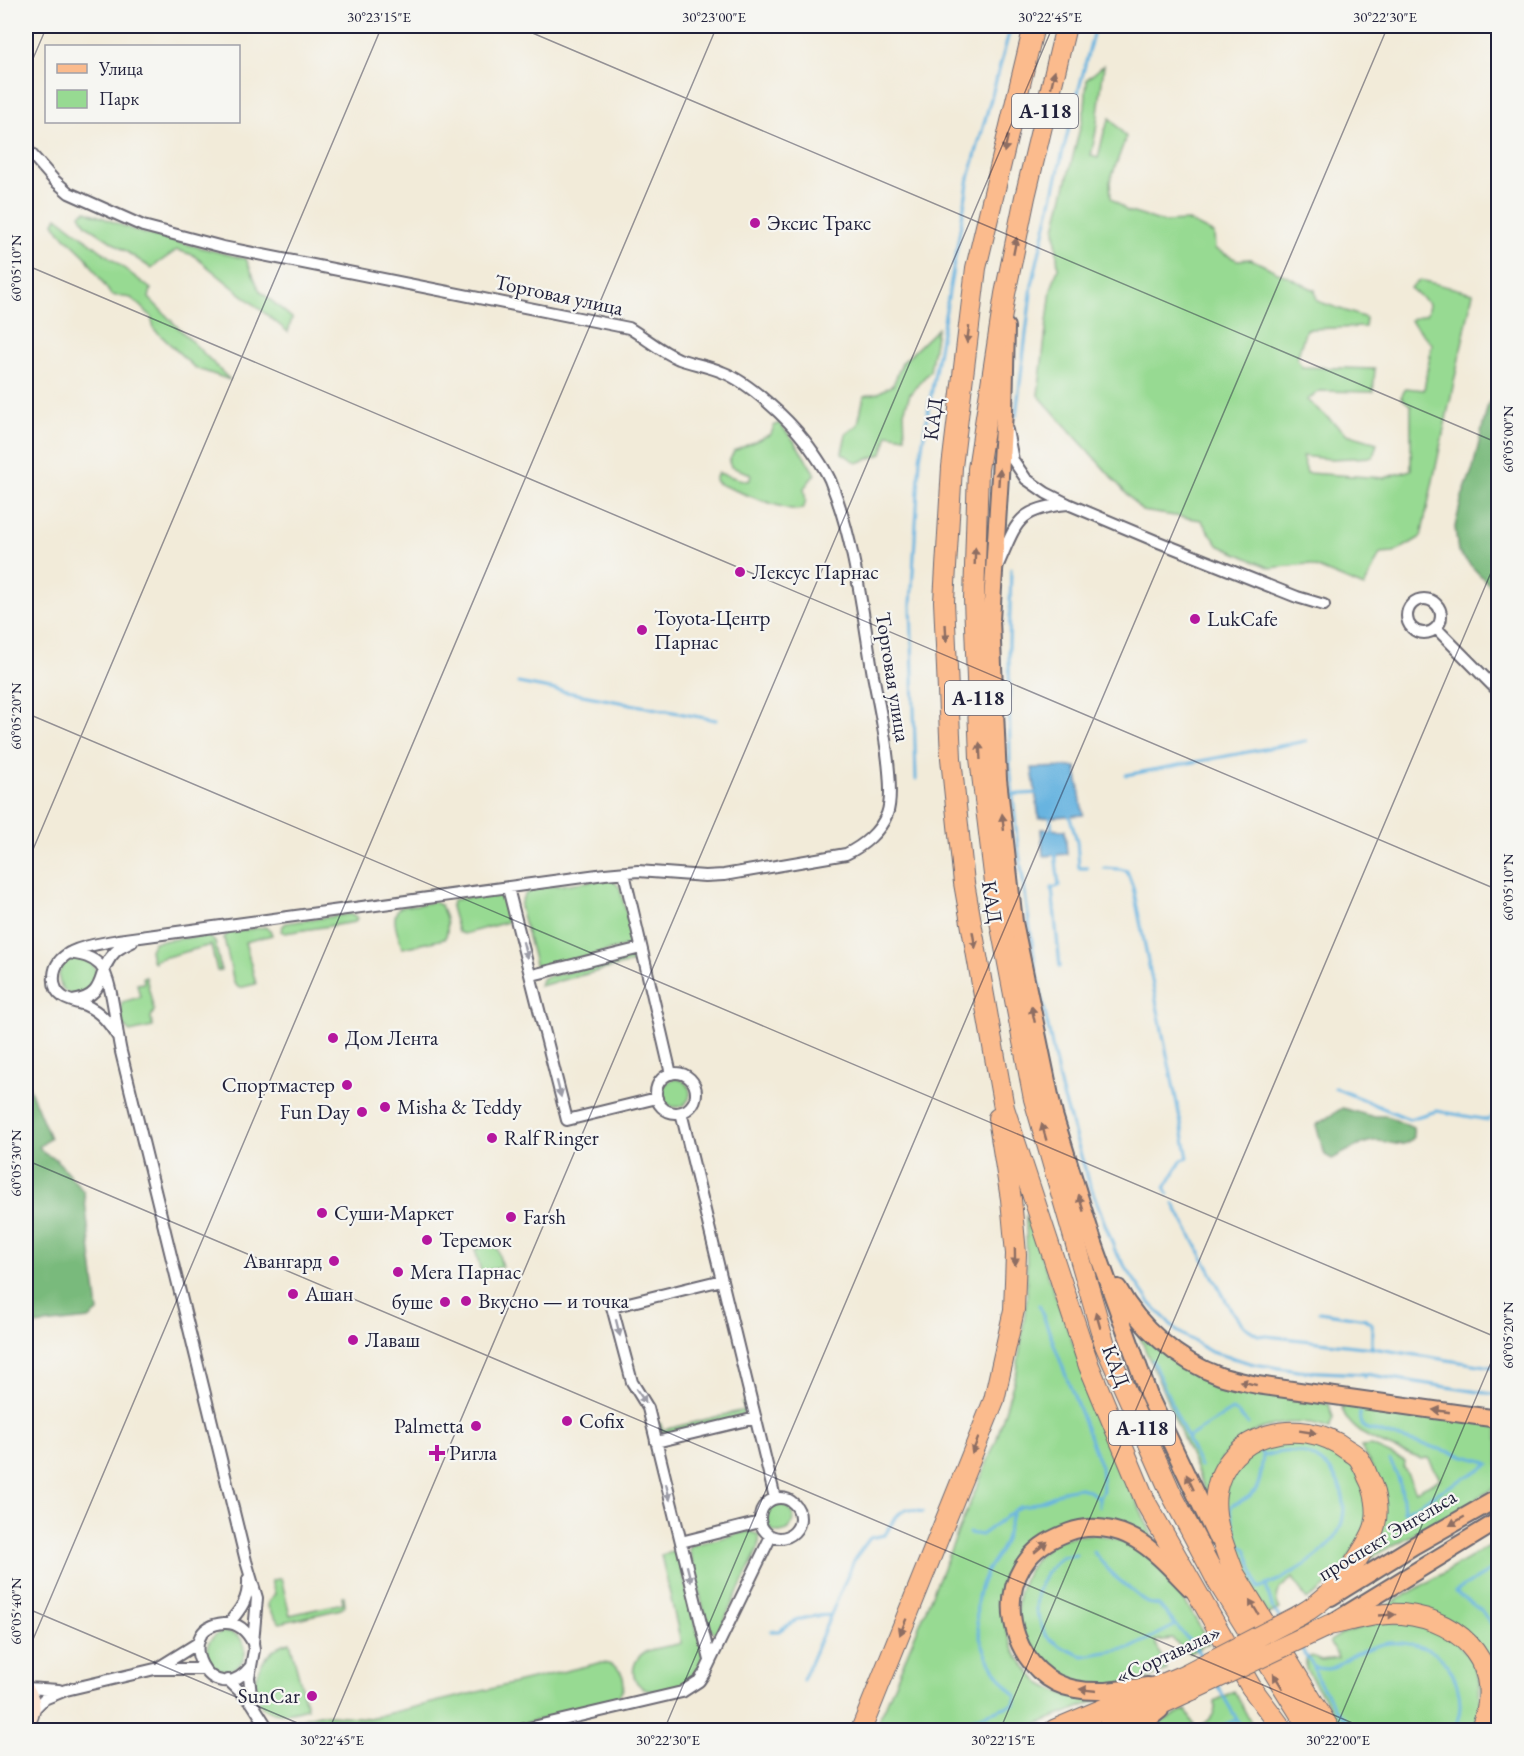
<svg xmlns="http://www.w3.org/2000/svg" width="1524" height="1756" font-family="'EB Garamond',serif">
<rect width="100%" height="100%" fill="#f6f6f2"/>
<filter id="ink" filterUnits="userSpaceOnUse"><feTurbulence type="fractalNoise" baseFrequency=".0167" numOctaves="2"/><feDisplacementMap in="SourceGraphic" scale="12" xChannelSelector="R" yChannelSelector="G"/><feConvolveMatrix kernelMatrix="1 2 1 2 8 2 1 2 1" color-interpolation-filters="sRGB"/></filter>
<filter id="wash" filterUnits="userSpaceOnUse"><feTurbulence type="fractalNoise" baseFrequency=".008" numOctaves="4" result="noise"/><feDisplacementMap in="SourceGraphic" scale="24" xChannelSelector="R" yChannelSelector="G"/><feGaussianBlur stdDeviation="1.35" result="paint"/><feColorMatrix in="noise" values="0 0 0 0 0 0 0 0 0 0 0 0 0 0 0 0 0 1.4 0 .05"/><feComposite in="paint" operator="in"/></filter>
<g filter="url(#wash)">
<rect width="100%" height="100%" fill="#f2ebd9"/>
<!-- green -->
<path fill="#97da92" stroke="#5c7e66" stroke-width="1.5" d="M1104,65L1096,131L1091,156L1098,158L1104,132L1110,118L1126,137L1110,181L1111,198L1127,211L1163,222L1189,221L1214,234L1215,249L1237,260L1251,259L1315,290L1317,301L1366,318L1365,327L1306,329L1297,359L1302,367L1375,369L1373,392L1320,391L1307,400L1347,434L1377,443L1373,457L1330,459L1302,456L1307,473L1384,478L1411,470V406L1401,397L1406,388L1424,390L1432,344L1410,320L1427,314L1429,304L1410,288L1420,280L1473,293L1421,537L1394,553L1380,554L1364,587L1308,564L1270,568L1218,545L1201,520L1142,511L1038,395L1051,290L1058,268L1055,228L1085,108L1087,79Z
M86,211L139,232L246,259L260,291L292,318L288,332L193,255L177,250L151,268L86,225L80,214Z
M57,217L151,289L149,298L230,380L195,368L154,329L151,316L131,298L111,295L86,257L60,232L54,223Z
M937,329L930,371L910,394L904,412L905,437L888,434L882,454L857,463L842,453L846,434L858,424L864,396L878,393L893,385L902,363Z
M779,423L795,442L815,474L804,488C805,495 808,506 801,509C792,514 729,488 717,483L715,480L718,473L746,481L750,480L751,474L731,467L729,462L734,451L771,434L774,426Z
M606,879L613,880L620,888L633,939L631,945L541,968L536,967L520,907C521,899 525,893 532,889Z
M494,893C506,896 508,903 511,914L507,922L464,934L458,932L451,907L453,900Z
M434,902L441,905C445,915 451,930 444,939L402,948C399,936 389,917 400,907Z
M350,914L357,918L355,922L285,933L281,931L283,926L286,923Z
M265,927L270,930L272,935L245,942L256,984L239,988L234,983L224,938L229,932Z
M207,935L215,942L221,970L217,971L211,945L155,960V962L152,960L150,950L154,942Z
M630,957L636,958L638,961L539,986L543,978Z
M59 977a19 19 0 1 1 38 0a19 19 0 1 1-38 0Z
M143,977H146L154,1011L151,1017L153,1027L130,1032L120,1023L122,1002L140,997L137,984L144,983Z
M662 1093a14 14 0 1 1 28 0a14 14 0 1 1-28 0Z
M1026,1215L1105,1431L1156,1544C1140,1533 1126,1524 1108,1519C1096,1516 1083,1519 1072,1521C1009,1535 983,1618 1025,1666C1030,1671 1035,1679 1040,1683C1057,1694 1077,1697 1096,1701L1022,1730H873L885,1707L996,1441L1017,1371L1027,1297Z
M496,1244L502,1267L481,1272L475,1249Z
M1136,1328L1153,1344L1259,1392L1329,1404L1333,1418L1329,1429C1288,1414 1237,1427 1217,1468C1213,1477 1211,1489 1209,1499Z
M746,1402V1409L741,1417L668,1434L660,1431L658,1424L660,1423L663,1430L744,1410L742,1403Z
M1341,1405L1498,1423V1485L1461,1509L1364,1561L1380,1532L1385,1491L1361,1447L1372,1446L1405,1461L1404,1468L1416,1491L1440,1479L1428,1458L1421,1459C1393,1447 1349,1438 1341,1405Z
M1300,1437L1330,1446L1352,1464L1366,1490V1528L1337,1578L1307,1600L1293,1578C1280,1587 1271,1593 1280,1609L1267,1615L1240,1565L1221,1503L1225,1480L1250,1449Z
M765 1518a14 14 0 1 1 28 0a14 14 0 1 1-28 0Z
M749,1531L759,1535V1547L720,1629L715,1633L708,1628L689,1549L693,1545Z
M1091,1534C1098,1535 1106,1536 1114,1538C1162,1552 1186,1603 1209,1643L1189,1653L1172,1639L1155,1641L1167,1670C1157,1673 1147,1680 1137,1682C1127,1684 1092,1685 1082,1684C1026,1674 1000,1615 1030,1568C1036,1558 1047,1544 1059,1540C1068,1536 1081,1536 1091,1534Z
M1498,1541V1730H1488L1475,1640L1385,1607Z
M677,1551L703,1654C701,1695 627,1705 634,1667C635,1662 639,1655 645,1652C655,1647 670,1647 681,1643L661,1555Z
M281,1578L290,1615L343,1603L342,1596H344L345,1605L341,1609L280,1623C271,1613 261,1605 275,1594L271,1581Z
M1379,1622L1412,1623L1454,1639L1472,1660L1479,1681L1480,1706L1474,1730H1344L1306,1669V1659L1312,1656L1321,1660L1338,1658L1330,1641L1341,1634Z
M207 1651a19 19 0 1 1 38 0a19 19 0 1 1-38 0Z
M290,1642L307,1708C298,1710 288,1714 280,1713C236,1709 255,1650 290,1642Z
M599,1663C628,1662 633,1695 606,1704L497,1730H277L271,1722L282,1723L319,1714L369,1718Z
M1234,1691L1255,1730H1148L1164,1720L1186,1710L1196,1729C1208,1722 1217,1716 1215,1701Z"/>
<!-- forest -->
<path fill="#79ba7c" stroke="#4e6e5c" stroke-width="1.5" d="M1492,399L1498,406V594L1458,552L1455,527L1462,497L1473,468L1488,404Z
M26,1080L50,1138L39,1147L45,1154L56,1159L84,1192L98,1312L89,1319L26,1326Z
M1342,1108L1371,1116H1387L1413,1128L1414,1137C1402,1152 1387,1139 1373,1141C1362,1142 1342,1154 1332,1159L1325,1155L1316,1125Z"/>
<!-- water -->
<path fill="#67b4e0" stroke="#446b8e" stroke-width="1.5" d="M1076,767L1083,815L1039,818L1032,768Z
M1041,829L1065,830L1067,854L1043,856Z"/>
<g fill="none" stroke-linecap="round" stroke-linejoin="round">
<!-- stream -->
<path stroke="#67b4e0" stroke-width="3" d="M1016,416L1032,285L1062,155L1095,26
M1011,569L1009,646L1010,765L1017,839L1036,969L1061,1089L1088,1179L1116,1253L1150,1303L1177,1331L1211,1352L1254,1364L1298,1371L1365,1374L1364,1377
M518,683L716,720
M1126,775L1306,741
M916,779L911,604L920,458L969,178L1011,26
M1005,795L1039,793
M1069,814L1077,841L1079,868H1087
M1050,815L1052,832
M1055,853L1059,886L1052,888L1060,967
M1104,868L1120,869L1127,871L1133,887L1188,1158L1182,1160L1165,1188L1168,1194
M1335,1088L1409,1119L1437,1111L1488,1120L1498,1110
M1174,1204L1231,1310L1245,1327L1258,1335L1372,1348L1498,1368
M1039,1305L1101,1467L1103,1490L1099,1498
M1319,1312L1366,1319L1372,1324V1348
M1152,1360L1200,1467
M1365,1374L1498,1395
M1360,1413C1359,1421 1360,1425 1367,1429L1483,1461L1489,1464
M1187,1438L1232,1410L1238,1413L1248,1424
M1258,1447L1263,1456C1273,1454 1284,1450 1295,1452C1334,1456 1356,1500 1337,1534C1325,1556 1282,1581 1258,1588L1246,1549L1239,1545L1230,1510L1232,1505C1262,1494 1259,1484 1263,1456
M1390,1461C1400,1478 1403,1493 1404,1512L1489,1464
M969,1533L981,1535L1019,1507L1028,1506L1052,1497L1062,1491L1080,1488L1088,1490L1099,1498V1507
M1093,1552L1113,1575L1147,1603L1159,1605L1197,1650L1202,1658
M1076,1555L1061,1557L1046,1573L1037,1592L1036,1610L1045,1635L1061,1647L1083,1656L1131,1648L1176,1625
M1498,1566L1455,1592L1481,1610L1498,1634
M1266,1585L1272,1607L1279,1617
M771,1631H779C795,1618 809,1616 830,1615
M1300,1647L1314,1667L1318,1680L1336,1709L1354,1730
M1314,1667C1318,1668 1324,1669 1328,1669C1338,1667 1348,1657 1357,1653C1365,1650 1375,1646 1383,1644C1397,1641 1416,1644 1429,1650C1456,1662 1469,1705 1453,1730
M803,1680L855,1558L870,1538L885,1535L896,1516L906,1509L923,1512
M1217,1685L1243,1730
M942,1730L1014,1704L1016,1696C985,1664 964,1620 985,1575C989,1565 997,1557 1002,1547C1007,1536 1009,1523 1013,1512
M1212,1730L1236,1720"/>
</g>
</g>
<g filter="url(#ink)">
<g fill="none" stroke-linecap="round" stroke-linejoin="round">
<defs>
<path id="street" d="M26,148L54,180L69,193L143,226L223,247L629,328C646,338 660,351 679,359C693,364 708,366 722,372C749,382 788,419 805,441C814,453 824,467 830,480C855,541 862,610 873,675C879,705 897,788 887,814C880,832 863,846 846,854L724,875L705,876L638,871L605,874L118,940C96,945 55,947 54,976C53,985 56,992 63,997C69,1001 78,1003 85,1005C101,1012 109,1023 118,1037
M1007,430L1013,460L1026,479L1046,493L1068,504L1156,541L1297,597L1324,605
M998,565C1017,522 1017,509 1068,504
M1407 616a17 17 0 1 1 34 0a17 17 0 1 1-34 0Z
M1437,629L1498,691
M624,873L671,1074
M508,888L567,1120L657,1098
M69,953C81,955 91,956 100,965C113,979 116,1032 121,1052L246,1561L257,1598L253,1643L254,1650L249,1677L252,1703
M532,975L641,948
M73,1001C109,995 95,972 115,952C120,947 127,945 132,942
M656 1093a20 20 0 1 1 40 0a20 20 0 1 1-40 0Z
M681,1112L775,1498
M656,1442L756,1418
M760 1518a20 20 0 1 1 40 0a20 20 0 1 1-40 0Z
M681,1542L760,1522
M229,1623C241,1609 249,1599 248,1579
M710,1660L648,1408L632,1382L612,1307L722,1280
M161,1666L198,1643
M251,1666C211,1716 169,1627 224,1623C238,1622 247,1631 253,1643
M228,1680L252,1703L269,1730
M26,1688L59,1690
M32,1711L44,1699L66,1690L155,1669H203
M520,1730L682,1692L699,1681L705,1672L771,1536"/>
<path id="secondary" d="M26,1689C34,1701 34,1713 26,1725"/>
<path id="primary" d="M1006,327L1004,412L991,620L998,779L1014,922L1054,1115L1092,1238L1149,1396L1216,1537
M1118,1288C1139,1327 1178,1361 1220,1376C1232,1380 1245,1382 1257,1385L1498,1419
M1331,1597L1415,1545L1498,1498
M1335,1621L1498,1521
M1148,1686C1123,1689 1100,1694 1075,1689C1019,1679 992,1603 1028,1559C1039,1545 1053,1538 1069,1532C1090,1524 1116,1528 1135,1539C1156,1551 1173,1571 1190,1588
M1135,1730L1160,1710"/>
<path id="highway" d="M1034,26L976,268L952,467L944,601L951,758L964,883L1004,1108L1089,1366L1146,1503L1251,1687L1283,1730
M1066,26L1025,197L1005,294L978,469L974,599L980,758L999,916L1034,1099L1105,1345L1171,1493L1219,1584L1310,1730
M1300,1615C1326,1601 1348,1575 1363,1550C1367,1543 1373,1534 1375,1525C1379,1510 1375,1490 1368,1477C1366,1471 1363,1465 1360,1460C1357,1455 1351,1452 1346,1449C1301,1415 1226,1432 1216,1493C1212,1519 1225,1548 1234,1573L1330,1730
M1323,1628L1329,1625C1353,1620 1378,1612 1402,1614C1464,1620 1508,1669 1480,1730
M861,1730L994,1400L1014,1310L1016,1254L1011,1199L998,1118
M1054,1730L1184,1675
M1105,1730L1192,1690"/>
</defs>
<!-- street casing -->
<use href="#street" stroke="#6b6872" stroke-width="14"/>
<!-- secondary casing -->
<use href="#secondary" stroke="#6b6872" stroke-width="18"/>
<!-- primary casing -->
<use href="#primary" stroke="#6b6872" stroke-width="20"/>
<!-- highway casing -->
<use href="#highway" stroke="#6b6872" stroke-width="22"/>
<!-- street -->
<use href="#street" stroke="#fff" stroke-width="10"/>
<!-- secondary -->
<use href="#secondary" stroke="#fde4d1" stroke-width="15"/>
<!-- primary -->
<use href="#primary" stroke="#fbbb8d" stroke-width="16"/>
<!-- highway -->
<use href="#highway" stroke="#fbbb8d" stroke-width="20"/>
<defs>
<path id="highway-bridge" d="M1184,1675L1300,1615
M1192,1690L1323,1628"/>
</defs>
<!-- highway-bridge casing -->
<use href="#highway-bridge" stroke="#6b6872" stroke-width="22" stroke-linecap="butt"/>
<!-- highway-bridge -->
<use href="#highway-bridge" stroke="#fbbb8d" stroke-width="20"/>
</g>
<!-- one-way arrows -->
<defs><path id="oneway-solid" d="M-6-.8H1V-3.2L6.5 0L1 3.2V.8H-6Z" transform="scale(1.5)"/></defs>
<g fill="#8e6e64">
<use href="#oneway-solid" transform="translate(1053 79) rotate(-77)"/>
<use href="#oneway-solid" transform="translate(1006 144) rotate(103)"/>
<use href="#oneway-solid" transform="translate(1015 246) rotate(-79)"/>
<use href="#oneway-solid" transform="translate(968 335) rotate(97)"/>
<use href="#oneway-solid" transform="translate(999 477) rotate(-86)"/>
<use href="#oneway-solid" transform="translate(975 556) rotate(-88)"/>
<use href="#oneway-solid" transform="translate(946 633) rotate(87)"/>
<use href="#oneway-solid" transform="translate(980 751) rotate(-93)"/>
<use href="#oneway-solid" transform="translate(1003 822) rotate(-96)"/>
<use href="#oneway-solid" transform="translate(974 940) rotate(80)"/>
<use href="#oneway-solid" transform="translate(1033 1014) rotate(-102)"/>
<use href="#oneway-solid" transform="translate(1044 1132) rotate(-106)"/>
<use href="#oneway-solid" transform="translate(1081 1203) rotate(-107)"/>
<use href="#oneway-solid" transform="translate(1015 1257) rotate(89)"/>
<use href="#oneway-solid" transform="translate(1098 1320) rotate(-106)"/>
<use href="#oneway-solid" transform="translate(1248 1383) rotate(-166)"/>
<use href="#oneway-solid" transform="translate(1441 1411) rotate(-172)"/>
<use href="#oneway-solid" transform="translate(1308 1432) rotate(9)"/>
<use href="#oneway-solid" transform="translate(975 1446) rotate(112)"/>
<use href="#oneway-solid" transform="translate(1190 1482) rotate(-115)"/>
<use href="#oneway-solid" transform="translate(1457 1521) rotate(150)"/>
<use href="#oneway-solid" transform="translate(1041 1547) rotate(-40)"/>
<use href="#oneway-solid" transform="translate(1254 1607) rotate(-121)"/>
<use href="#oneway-solid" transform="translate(1387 1615) rotate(-3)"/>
<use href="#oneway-solid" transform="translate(903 1627) rotate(112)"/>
<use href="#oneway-solid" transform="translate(1278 1681) rotate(-122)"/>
<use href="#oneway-solid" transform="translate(1088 1690) rotate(-174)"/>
</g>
<g fill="#9c9ca7">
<use href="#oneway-solid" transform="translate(525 950) rotate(76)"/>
<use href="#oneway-solid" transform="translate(559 1089) rotate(76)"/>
<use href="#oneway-solid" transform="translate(618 1328) rotate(76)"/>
<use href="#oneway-solid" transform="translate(641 1396) rotate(55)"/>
<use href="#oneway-solid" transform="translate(668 1492) rotate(76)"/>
<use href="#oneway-solid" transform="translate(689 1574) rotate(76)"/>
</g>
</g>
<!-- ticks -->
<path fill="none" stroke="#22223b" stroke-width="1.5" stroke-opacity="0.45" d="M516,26L1498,443M26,75L47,26M26,265L1498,890M26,713L1498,1338M26,866L382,26M26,1160L1369,1730M26,1608L314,1730M26,1656L717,26M329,1730L1053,26M664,1730L1388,26M1000,1730L1498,556M1335,1730L1498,1346"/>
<!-- markers -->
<g fill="#b5179e" stroke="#f6f6f2" stroke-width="2">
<circle cx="755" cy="223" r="6"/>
<circle cx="740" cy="572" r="6"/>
<circle cx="1195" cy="619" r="6"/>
<circle cx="642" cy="630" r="6"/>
<circle cx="333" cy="1038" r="6"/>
<circle cx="347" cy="1085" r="6"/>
<circle cx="385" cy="1107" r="6"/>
<circle cx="362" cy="1112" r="6"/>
<circle cx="492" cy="1138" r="6"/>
<circle cx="322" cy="1213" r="6"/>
<circle cx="511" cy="1217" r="6"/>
<circle cx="427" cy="1240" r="6"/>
<circle cx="334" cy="1261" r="6"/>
<circle cx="398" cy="1272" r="6"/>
<circle cx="293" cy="1294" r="6"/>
<circle cx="466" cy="1301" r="6"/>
<circle cx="445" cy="1302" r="6"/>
<circle cx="353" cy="1340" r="6"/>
<circle cx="567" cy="1421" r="6"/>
<circle cx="476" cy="1426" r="6"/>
<path d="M434 1444h6v6h6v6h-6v6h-6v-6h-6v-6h6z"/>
<circle cx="312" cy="1696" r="6"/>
</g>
<g text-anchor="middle" stroke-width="4.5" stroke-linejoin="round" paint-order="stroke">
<!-- shield labels -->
<g fill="#f6f6f2" stroke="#626272" stroke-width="1.5">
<rect x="1012" y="94" width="66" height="34" rx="4.5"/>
<rect x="945" y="681" width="66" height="34" rx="4.5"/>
<rect x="1109" y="1411" width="66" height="34" rx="4.5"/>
</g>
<g font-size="20" font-weight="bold" fill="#22223b">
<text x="1045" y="118">А-118</text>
<text x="978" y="705">А-118</text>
<text x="1142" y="1435">А-118</text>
</g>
<!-- poi labels -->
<g font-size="21" fill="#22223b" stroke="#f6f6f2" text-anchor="start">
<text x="767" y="230">Эксис Тракс</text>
<text x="752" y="579">Лексус Парнас</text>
<text x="654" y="625">Toyota-Центр<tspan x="654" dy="24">Парнас</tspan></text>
<text x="1207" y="626">LukCafe</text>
<text x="345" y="1045">Дом Лента</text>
<text x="335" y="1092" text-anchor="end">Спортмастер</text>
<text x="397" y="1114">Misha &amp; Teddy</text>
<text x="350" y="1119" text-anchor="end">Fun Day</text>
<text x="504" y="1145">Ralf Ringer</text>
<text x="334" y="1220">Суши-Маркет</text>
<text x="523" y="1224">Farsh</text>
<text x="439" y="1247">Теремок</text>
<text x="322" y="1268" text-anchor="end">Авангард</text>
<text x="410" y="1279">Мега Парнас</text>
<text x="305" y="1301">Ашан</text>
<text x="478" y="1308">Вкусно — и точка</text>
<text x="433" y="1309" text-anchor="end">буше</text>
<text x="365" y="1347">Лаваш</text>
<text x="579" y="1428">Cofix</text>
<text x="464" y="1433" text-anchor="end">Palmetta</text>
<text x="449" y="1460">Ригла</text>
<text x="300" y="1703" text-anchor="end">SunCar</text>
</g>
<!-- street labels -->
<g font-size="21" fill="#22223b" stroke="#f6f6f2">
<text transform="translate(559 295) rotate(12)" y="7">Торговая улица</text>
<text transform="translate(933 419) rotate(-83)" y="7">КАД</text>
<text transform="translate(893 677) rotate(81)" y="7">Торговая улица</text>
<text transform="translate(992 902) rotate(81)" y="7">КАД</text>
<text transform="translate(1116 1366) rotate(69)" y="7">КАД</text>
<text transform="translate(1387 1535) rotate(-31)" y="7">проспект Энгельса</text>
<text transform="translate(1168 1654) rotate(-25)" y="7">«Сортавала»</text>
</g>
</g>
<!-- margin -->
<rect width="1524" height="1756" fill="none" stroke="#f6f6f2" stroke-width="66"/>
<!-- legend -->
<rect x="45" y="45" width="195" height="78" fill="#f6f6f2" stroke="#a1a1a9" stroke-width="1.5"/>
<rect x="57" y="64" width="30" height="9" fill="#fbbb8d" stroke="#a1a1a9" stroke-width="1.5"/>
<text x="99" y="75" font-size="18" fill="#22223b">Улица</text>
<rect x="57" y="90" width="30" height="18" fill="#97da92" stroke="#a1a1a9" stroke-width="1.5"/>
<text x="99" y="105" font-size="18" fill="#22223b">Парк</text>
<rect x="33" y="33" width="1458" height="1690" fill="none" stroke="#22223b" stroke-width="2"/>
<g font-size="15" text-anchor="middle" fill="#22223b">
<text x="379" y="22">30°23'15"E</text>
<text x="714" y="22">30°23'00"E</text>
<text x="1050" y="22">30°22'45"E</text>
<text x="1385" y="22">30°22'30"E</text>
<text transform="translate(16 268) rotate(-90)" y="5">60°05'10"N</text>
<text transform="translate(1508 439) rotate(-90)" y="5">60°05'00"N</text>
<text transform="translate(16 716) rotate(-90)" y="5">60°05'20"N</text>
<text transform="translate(1508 887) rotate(-90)" y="5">60°05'10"N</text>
<text transform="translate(16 1163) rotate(-90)" y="5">60°05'30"N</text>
<text transform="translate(1508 1335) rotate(-90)" y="5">60°05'20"N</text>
<text transform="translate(16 1611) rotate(-90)" y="5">60°05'40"N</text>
<text x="332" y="1745">30°22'45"E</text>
<text x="668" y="1745">30°22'30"E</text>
<text x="1003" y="1745">30°22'15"E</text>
<text x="1338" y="1745">30°22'00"E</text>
</g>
</svg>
